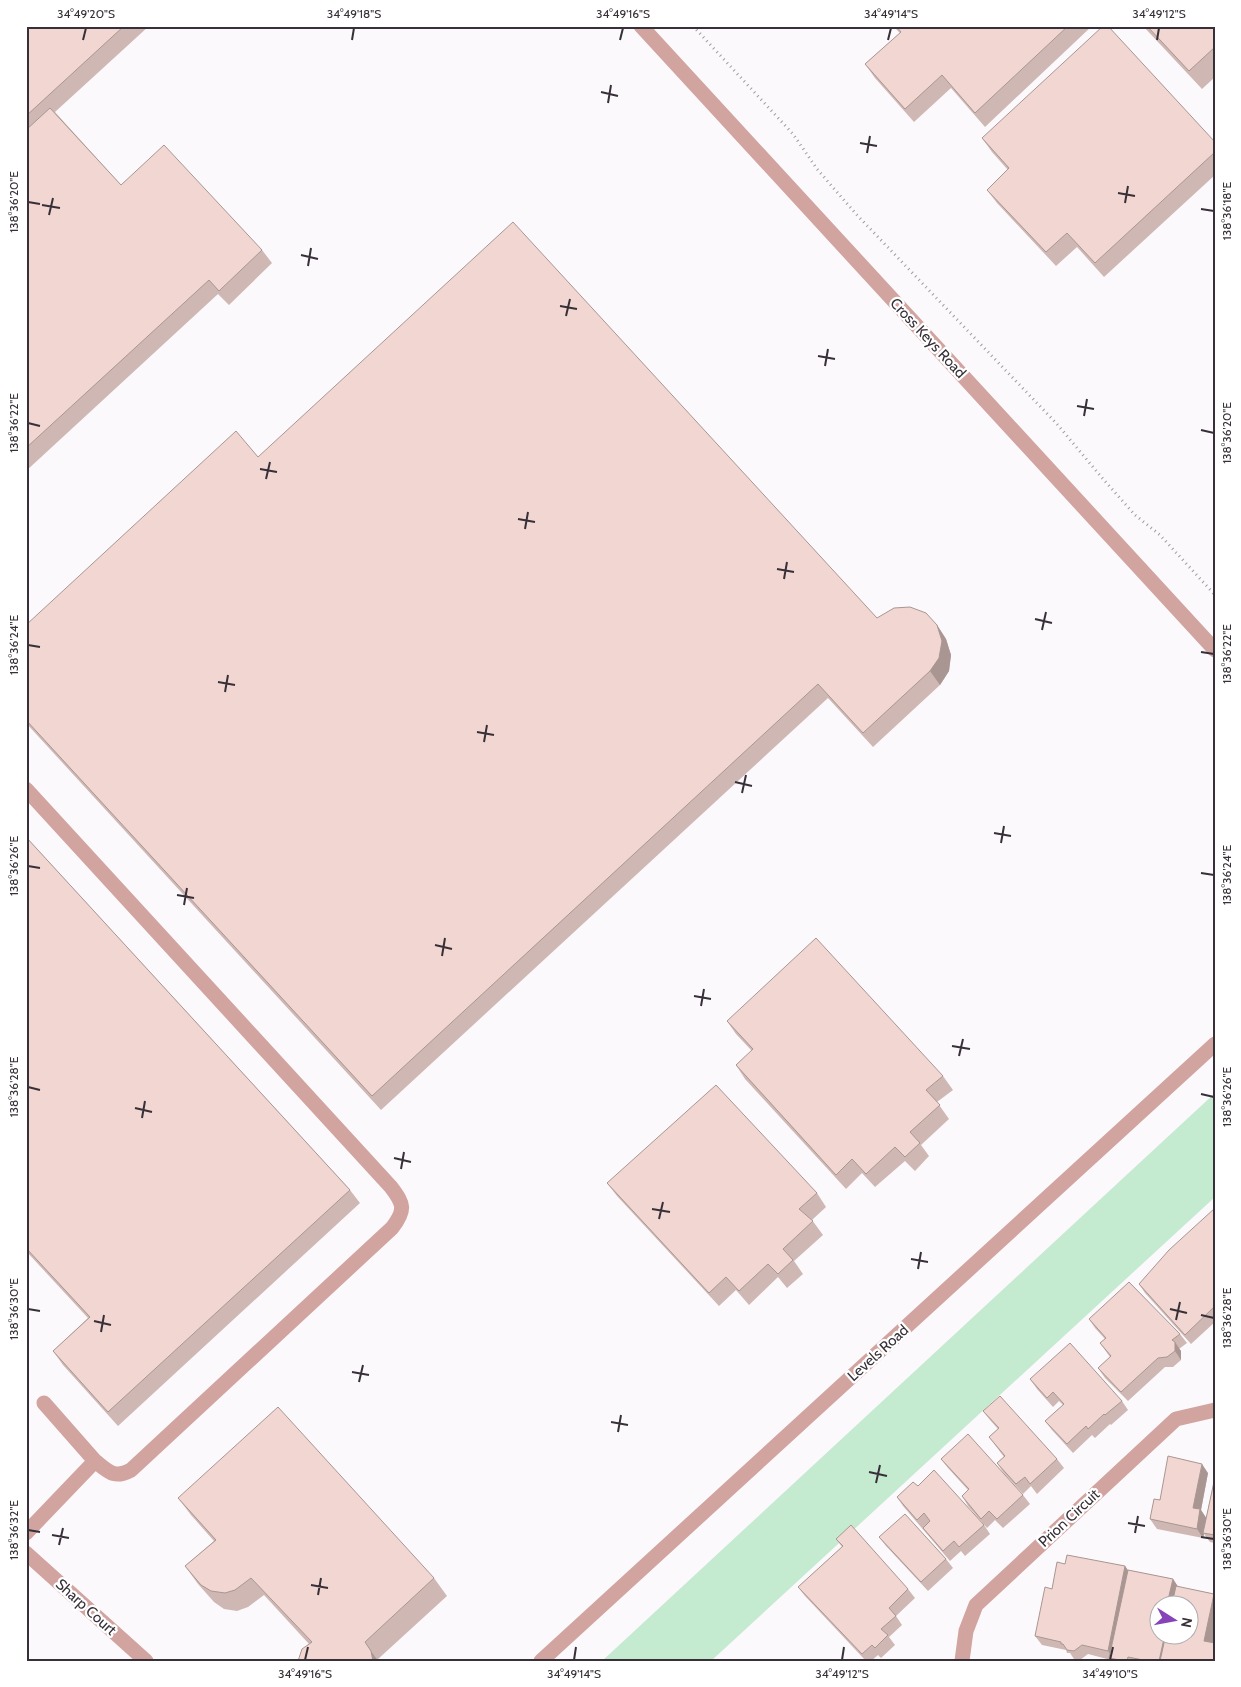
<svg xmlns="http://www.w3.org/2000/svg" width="1241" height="1687" font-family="Cabin,sans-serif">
<rect width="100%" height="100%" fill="#fcf9fd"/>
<!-- green -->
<path fill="#c4eacf" d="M1215,1093V1197L711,1661H602Z"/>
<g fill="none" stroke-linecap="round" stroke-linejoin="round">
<!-- path -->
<path stroke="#9f9aa0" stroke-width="3" stroke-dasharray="1 4" stroke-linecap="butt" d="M693,26L793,134L817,169L856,214L1057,424L1103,479L1135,515L1160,535L1215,595"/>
<!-- minor -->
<path stroke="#d1a4a0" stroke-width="15" d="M641,26L1215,650
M26,789L391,1187C404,1204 406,1210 392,1228L131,1470C114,1479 109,1472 95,1461L26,1533
M44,1403L95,1461
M26,1553L146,1661
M541,1661L1215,1044
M962,1661L966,1631L976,1605L1176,1419L1215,1410"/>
</g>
<!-- wall -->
<path fill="#cfb8b4" d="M26,26H149L55,112L121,185L262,250L272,263L229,305L218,294L26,471Z
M893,26H1092L985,127L951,88L914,122L875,78L865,64L900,33Z
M1143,26H1215V77L1202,89Z
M982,138L1215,142V175L1104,277L1077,247L1056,266L997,203L987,190L1008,170L992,152Z
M258,457L877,618L937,625L946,639L951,655L949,671L940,685L873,747L828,698L381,1110L26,723V625Z
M26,837L350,1190L360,1203L118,1426L63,1365L53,1351L88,1318L26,1251Z
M727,1021L943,1076L953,1090L937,1102L949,1119L921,1145L929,1156L915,1171L905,1161L875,1187L862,1173L846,1189L745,1079L736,1065L752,1051L736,1034Z
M607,1183L817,1193L826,1207L812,1220L823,1235L794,1261L803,1274L787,1288L778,1277L749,1305L736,1290L719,1306L617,1196Z
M1215,1208V1322L1191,1344L1145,1293L1139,1284Z
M1089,1319L1180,1334L1187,1343L1179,1349L1181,1351V1360L1173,1367H1165L1128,1401L1105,1378L1098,1368L1110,1357L1100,1343L1105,1339L1095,1328Z
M1030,1379L1122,1401L1128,1410L1111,1425L1110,1424L1095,1438L1092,1435L1073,1453L1052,1430L1045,1421L1063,1405L1059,1401L1053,1407L1037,1389Z
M983,1411L1057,1459L1064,1468L1037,1494L1031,1486L1023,1494L1003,1472L997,1463L1004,1457L989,1437L998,1429L990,1420Z
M941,1459L1023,1495L1030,1504L1003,1528L995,1520L987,1528L968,1506L962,1496L968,1490L948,1468Z
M1208,1473L1201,1510L1206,1518L1215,1477V1543L1210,1542L1204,1534L1203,1538L1157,1529L1150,1519L1160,1500Z
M897,1497L984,1525L990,1534L965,1556L961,1551L950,1561L903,1506Z
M178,1498L434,1578L447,1596L377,1660L378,1661H298L309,1644L264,1595L248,1607L237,1611L224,1609L214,1602L198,1584L185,1566L214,1541L191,1515Z
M879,1537L946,1559L953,1568L928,1591L886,1546Z
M836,1539L908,1589L915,1598L896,1616L902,1625L889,1637L895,1645L881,1658L878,1655L871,1661H866L805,1596L798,1587L842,1547Z
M1065,1564L1125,1566L1128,1570L1173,1579L1178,1587L1214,1594L1215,1632L1213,1642L1215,1661H1111V1660L1088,1654L1080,1660L1074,1659L1070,1653H1067L1066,1650L1042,1645L1035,1636L1052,1589Z"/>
<!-- shaded-wall -->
<path fill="#a99692" d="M937,625L946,639L951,655L949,671L940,685L930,671Z
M1175,1342L1181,1351V1360L1175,1351Z
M1202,1464L1208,1473L1201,1510L1207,1519L1203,1533L1204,1534L1203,1538L1197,1529L1193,1508Z
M1125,1566L1131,1575L1113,1658L1108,1651Z
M1173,1579L1179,1588L1176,1604H1167Z
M1214,1594L1215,1632L1211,1650L1204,1641Z
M1163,1634H1169L1167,1661H1159Z
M371,1651L378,1661H373Z"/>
<!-- building -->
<path fill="#f1d6d1" stroke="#a99692" d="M26,26H124L26,116Z
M896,26H1068L975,113L942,75L905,109L865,64L901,32Z
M1103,26H1108L1215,142V152L1095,263L1067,233L1046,252L987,190L1009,168L982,138Z
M1147,26H1215V47L1189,71Z
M50,108L121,185L164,145L262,250L219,291L209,280L26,448V130Z
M513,222L877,618L894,608L910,607L926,613L937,625L942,641L939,658L930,671L863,733L818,684L372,1096L26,720V625L236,431L258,457Z
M26,837L350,1190L108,1412L53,1351L90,1317L26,1248Z
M816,938L943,1076L926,1090L940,1105L910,1132L920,1143L905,1157L895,1147L866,1174L852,1159L836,1175L736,1065L753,1049L727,1021Z
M716,1085L817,1193L799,1209L813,1221L783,1249L793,1260L778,1274L768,1264L739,1291L726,1277L709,1293L607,1183Z
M1215,1208V1306L1185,1335L1139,1284L1169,1250Z
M1129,1282L1180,1334L1172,1340L1175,1342V1351L1167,1357L1158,1358L1121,1392L1098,1368L1111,1356L1100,1343L1106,1338L1089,1319Z
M1070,1343L1122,1401L1105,1415L1104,1414L1088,1429L1086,1426L1067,1444L1045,1421L1064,1404L1053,1392L1047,1398L1030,1379Z
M1000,1396L1057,1459L1030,1484L1025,1477L1016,1484L997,1463L1005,1456L989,1437L999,1428L983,1411Z
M278,1407L434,1578L365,1642L371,1651L373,1661H298L302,1649L312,1642L251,1578L235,1590L225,1593L211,1591L201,1585L185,1566L216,1540L178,1498Z
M968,1434L1023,1495L997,1519L989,1511L981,1519L962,1496L969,1489L941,1459Z
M1168,1456L1202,1464L1193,1508L1200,1509L1197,1529L1150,1519L1154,1499L1160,1500Z
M934,1470L984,1525L959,1547L954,1541L943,1551L923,1528L930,1521L924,1513L917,1520L897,1497L913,1482L918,1486Z
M1215,1477V1535L1203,1533Z
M905,1514L946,1559L921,1582L879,1537Z
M851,1525L908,1589L889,1608L896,1616L881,1629L888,1635L875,1648L872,1645L862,1654L798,1587L843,1546L836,1539Z
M1067,1555L1125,1566L1108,1651L1082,1645L1074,1651L1067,1650L1063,1644H1061V1642L1035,1636L1045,1587L1052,1589L1057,1562L1065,1564Z
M1128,1570L1173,1579L1167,1604H1158V1634H1165L1159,1661H1148L1128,1657L1127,1661H1125L1109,1658Z
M1176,1586L1214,1594L1204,1641L1215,1643V1661H1160L1166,1634H1188V1604H1172Z"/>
<!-- ticks -->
<path fill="none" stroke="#373038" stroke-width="2" d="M83,40L86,28M352,40L354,28M620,40L623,28M888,40L891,28M1157,40L1159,28M601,92L618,96M608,103L611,85M860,143L877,146M867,153L870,136M1118,193L1135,196M28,202L40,204M1125,203L1128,186M42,205L60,208M1201,209L1214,211M49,215L53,198M301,255L318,259M308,266L311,248M560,306L577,309M566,316L570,299M818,356L835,359M825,366L828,349M1077,406L1094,409M1084,416L1087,399M28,423L40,426M1201,430L1214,433M260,469L277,472M266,479L270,462M518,519L535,522M525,529L528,512M777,569L794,572M784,579L787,562M1035,619L1052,623M1042,630L1046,612M28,645L40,647M1201,652L1214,654M218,682L235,685M225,692L228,675M477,732L494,735M484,742L487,725M735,782L752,786M742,793L746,775M994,833L1011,836M1001,843L1004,826M28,866L40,868M1201,873L1214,875M177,895L194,898M184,905L187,888M435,945L452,949M442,956L445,938M694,996L711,999M701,1006L704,989M952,1046L970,1049M959,1056L963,1039M28,1087L40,1090M1201,1094L1214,1097M135,1108L152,1112M142,1118L145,1101M394,1158L411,1162M401,1169L404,1152M652,1209L670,1212M659,1219L663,1202M911,1259L928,1262M918,1269L921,1252M28,1309L40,1311M1170,1309L1187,1313M1201,1315L1214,1318M1176,1320L1180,1302M94,1321L111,1325M101,1332L104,1315M352,1372L369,1375M359,1382L363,1365M611,1422L628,1425M618,1432L621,1415M869,1472L887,1476M876,1483L880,1465M1128,1523L1145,1526M28,1530L40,1532M1135,1533L1138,1516M52,1535L69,1538M1201,1537L1214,1539M59,1545L63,1528M311,1585L328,1588M318,1595L321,1578M305,1660L308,1647M574,1660L576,1647M842,1660L844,1647M1110,1660L1113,1647"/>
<g text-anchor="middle" stroke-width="4.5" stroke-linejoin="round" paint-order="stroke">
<!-- street labels -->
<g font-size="15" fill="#373038" stroke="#fff">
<text transform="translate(928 338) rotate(47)" y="5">Cross Keys Road</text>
<text transform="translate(878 1353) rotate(-42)" y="5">Levels Road</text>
<text transform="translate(1069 1518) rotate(-43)" y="5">Prion Circuit</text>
<text transform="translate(86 1607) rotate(42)" y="5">Sharp Court</text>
</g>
</g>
<!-- border -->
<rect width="1241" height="1687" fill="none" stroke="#ffffff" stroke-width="55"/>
<!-- north arrow -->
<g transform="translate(1174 1620) rotate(101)"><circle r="24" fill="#ffffff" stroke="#afacaf"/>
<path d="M0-4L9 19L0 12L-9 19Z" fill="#8644b8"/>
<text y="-8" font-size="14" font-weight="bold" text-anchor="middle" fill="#373038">N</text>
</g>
<rect x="28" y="28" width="1186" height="1632" fill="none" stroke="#373038" stroke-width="2"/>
<g font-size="12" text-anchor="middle" fill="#373038">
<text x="86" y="18">34°49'20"S</text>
<text x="354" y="18">34°49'18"S</text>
<text x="623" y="18">34°49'16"S</text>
<text x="891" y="18">34°49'14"S</text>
<text x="1159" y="18">34°49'12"S</text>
<text transform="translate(14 202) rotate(-90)" y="4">138°36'20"E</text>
<text transform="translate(1227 211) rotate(-90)" y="4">138°36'18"E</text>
<text transform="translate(14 423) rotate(-90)" y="4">138°36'22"E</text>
<text transform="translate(1227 433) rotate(-90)" y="4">138°36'20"E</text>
<text transform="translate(14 645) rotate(-90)" y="4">138°36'24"E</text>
<text transform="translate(1227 654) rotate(-90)" y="4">138°36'22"E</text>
<text transform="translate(14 866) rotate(-90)" y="4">138°36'26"E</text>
<text transform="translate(1227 875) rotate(-90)" y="4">138°36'24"E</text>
<text transform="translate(14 1087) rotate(-90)" y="4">138°36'28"E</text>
<text transform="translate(1227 1097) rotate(-90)" y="4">138°36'26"E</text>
<text transform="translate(14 1309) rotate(-90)" y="4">138°36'30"E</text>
<text transform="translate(1227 1318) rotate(-90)" y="4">138°36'28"E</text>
<text transform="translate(14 1530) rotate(-90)" y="4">138°36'32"E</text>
<text transform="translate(1227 1539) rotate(-90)" y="4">138°36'30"E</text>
<text x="305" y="1678">34°49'16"S</text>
<text x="574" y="1678">34°49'14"S</text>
<text x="842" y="1678">34°49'12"S</text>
<text x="1110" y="1678">34°49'10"S</text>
</g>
</svg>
